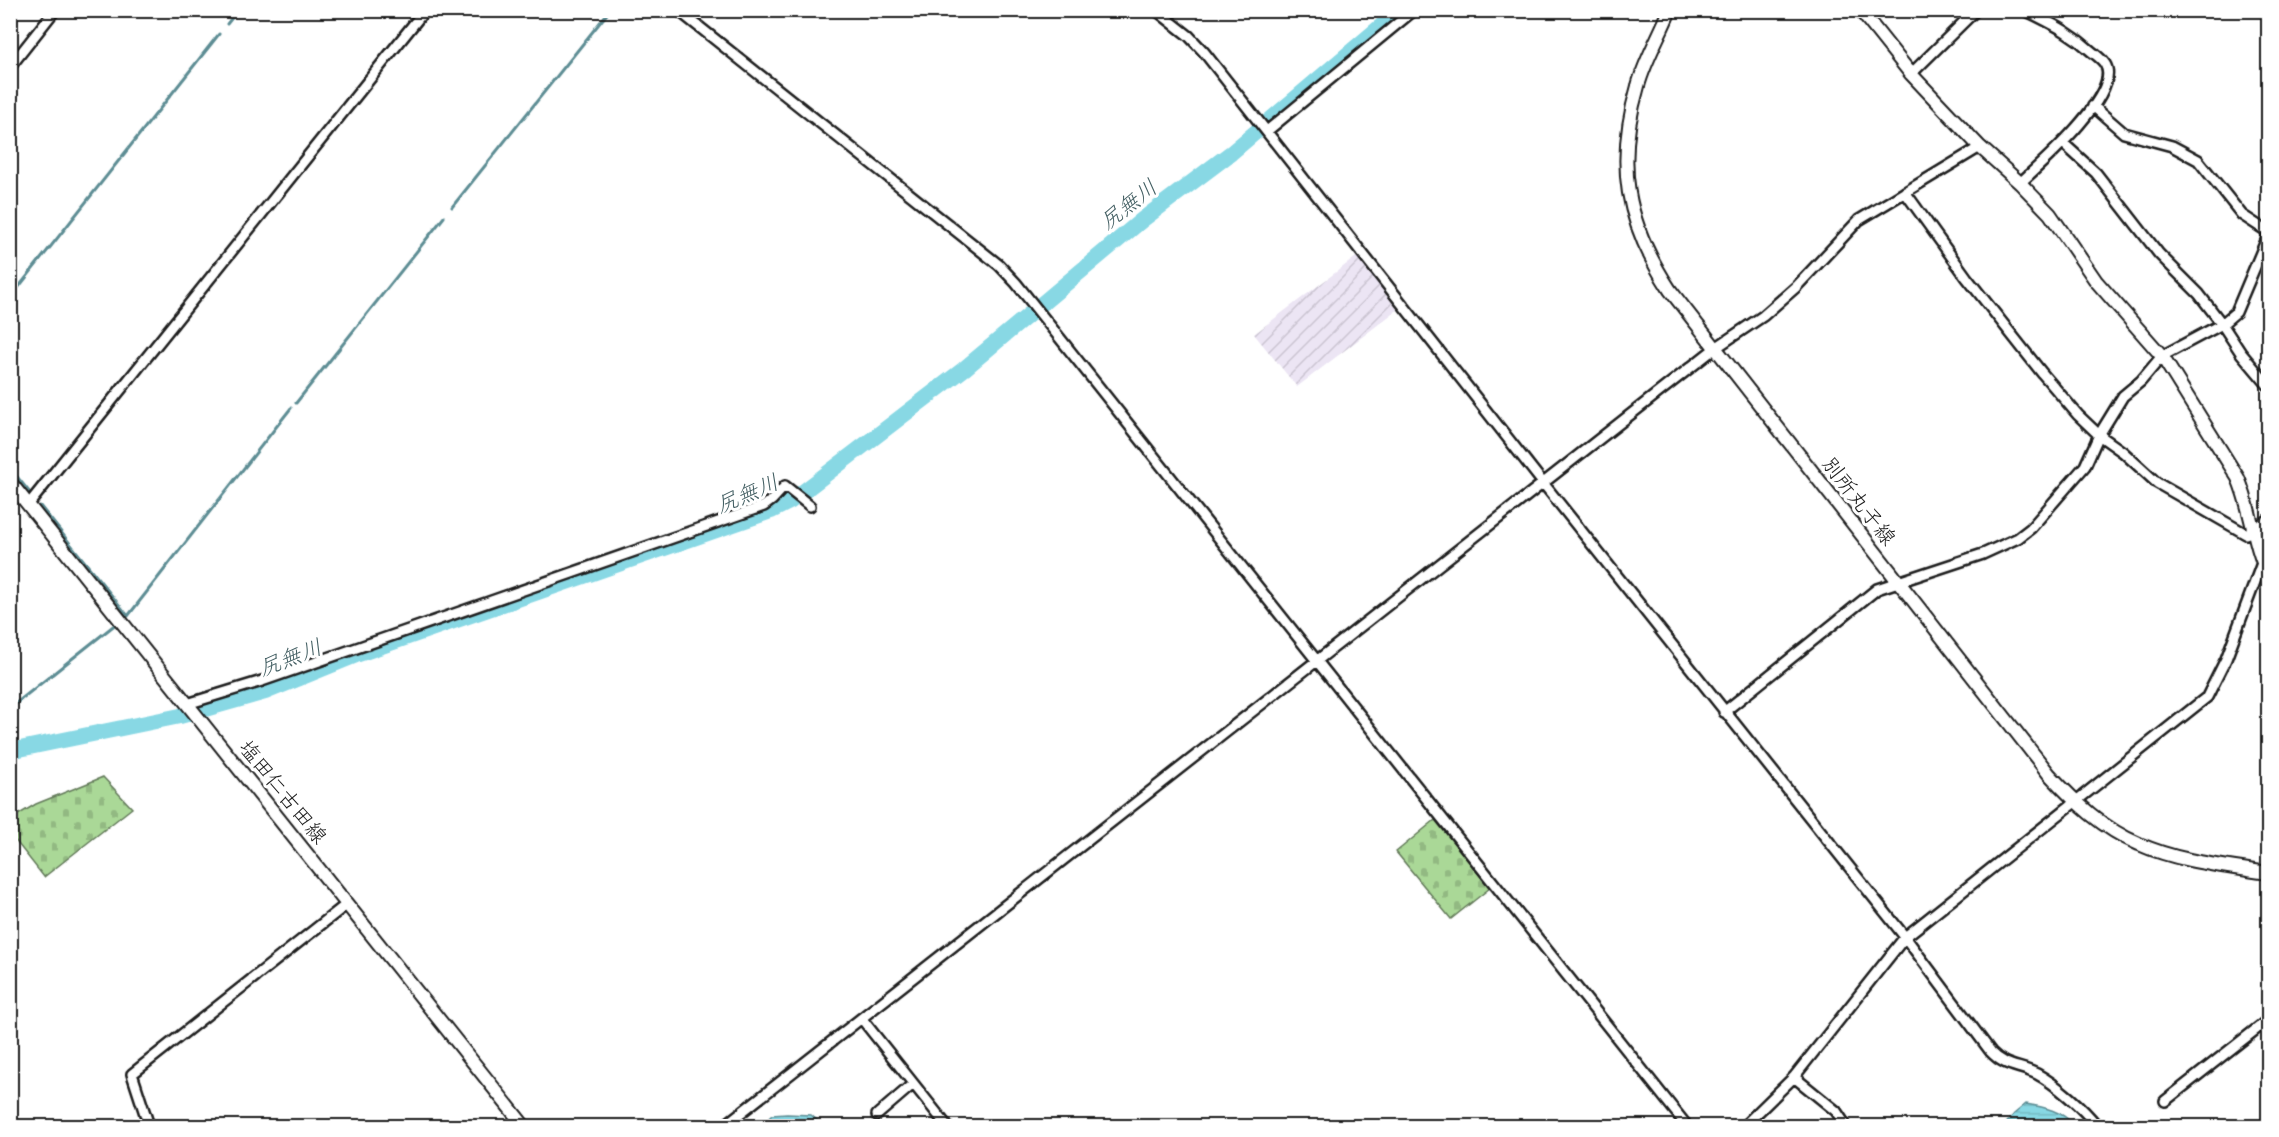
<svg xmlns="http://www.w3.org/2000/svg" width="2279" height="1137" font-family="'Indie Flower','Klee One',sans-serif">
<defs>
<pattern id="industrial-furrows" width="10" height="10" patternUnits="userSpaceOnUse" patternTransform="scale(1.5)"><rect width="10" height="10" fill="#ece5f4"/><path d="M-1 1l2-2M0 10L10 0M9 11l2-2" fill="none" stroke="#cac4d1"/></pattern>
<pattern id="cemetery-stones" width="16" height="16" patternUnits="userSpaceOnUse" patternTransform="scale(1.5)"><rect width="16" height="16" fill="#aad897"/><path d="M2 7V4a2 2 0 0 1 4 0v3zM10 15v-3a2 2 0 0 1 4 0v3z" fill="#92b982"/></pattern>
<pattern id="water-rules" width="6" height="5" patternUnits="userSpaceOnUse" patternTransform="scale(1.5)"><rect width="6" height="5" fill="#88d8e4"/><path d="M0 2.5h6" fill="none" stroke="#75b9c3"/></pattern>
</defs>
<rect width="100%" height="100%" fill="#fff"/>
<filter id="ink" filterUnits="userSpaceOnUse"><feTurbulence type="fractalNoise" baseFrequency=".0167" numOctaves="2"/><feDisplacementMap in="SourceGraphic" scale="12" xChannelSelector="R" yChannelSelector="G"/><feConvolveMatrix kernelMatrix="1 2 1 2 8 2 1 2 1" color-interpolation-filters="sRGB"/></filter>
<g filter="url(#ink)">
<!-- industrial -->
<path fill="url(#industrial-furrows)" d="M1360,254L1401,307L1297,387L1254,334Z"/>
<!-- cemetery -->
<path fill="url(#cemetery-stones)" stroke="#637a5a" stroke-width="1.5" d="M103,777L132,808L44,877L11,835V819L36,804Z
M1435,820L1490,888L1451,919L1396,852Z"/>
<!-- water -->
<path fill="url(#water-rules)" stroke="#5d8d94" stroke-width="1.5" d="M2026,1104C2044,1107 2063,1111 2075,1126H2004L2014,1114Z
M787,1114L811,1115L824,1126H761L772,1115Z"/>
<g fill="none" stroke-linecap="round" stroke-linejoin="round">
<!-- stream -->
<path stroke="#5d8d94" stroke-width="3" d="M227,24L238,10
M452,207L610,10
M10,298L219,34
M296,403L444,217
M10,468L30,493
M40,506L128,616L291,408
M10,708L117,623"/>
<!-- river -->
<path stroke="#88d8e4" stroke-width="16" d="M10,751L180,716L265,692L356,655L771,511L791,501L964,369L1142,220L1231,153L1400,10"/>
<defs>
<path id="minor" d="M678,10L999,265L1016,283L1687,1126
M1156,10L1189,36L1204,52L1543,483L1905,937L1991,1052C2006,1068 2019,1065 2037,1074C2056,1084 2084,1109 2097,1126
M10,67L55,10
M1911,74L1976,10
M2093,106L2124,133L2172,146L2198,160L2242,215L2268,232
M1267,131L1414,10
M2063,143L2096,173L2159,254L2199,294L2222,324L2241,353L2268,385
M2020,183C2040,165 2123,92 2105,64C2102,59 2096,55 2091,51C2069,31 2052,24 2025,10
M1905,192L1967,278L2042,373L2078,415L2099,435L2123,452L2157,483L2246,534L2268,520
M29,504L425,10
M187,704L262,681L764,506L772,500L785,486L810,506
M1724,712L1877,589L1983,554L2018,538L2031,528L2085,466L2099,435L2123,396L2141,381L2162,356L2222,324L2236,312L2268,236
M862,1019L947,1126
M1794,1077L1836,1111L1846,1126
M2165,1101L2268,1020
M877,1115L913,1084
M149,1126L132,1074L347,904
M724,1126L1714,349L1763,316L1796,287L1859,220L1980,147
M1744,1126L1794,1077L1905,937L2207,697L2226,659L2262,563"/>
<path id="major" d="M1670,10C1660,35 1645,60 1638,86C1615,164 1626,223 1670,290L2049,774C2075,802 2103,829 2139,844C2179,862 2225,866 2268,873
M1860,10L1911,74L1980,147L2020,183L2050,214L2096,281L2162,356L2238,478C2252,510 2253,544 2268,574
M10,482L524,1126"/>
</defs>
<!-- minor casing -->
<use href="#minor" stroke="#1c1c1c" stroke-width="14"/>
<!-- major casing -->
<use href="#major" stroke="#1c1c1c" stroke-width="16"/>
<!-- minor -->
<use href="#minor" stroke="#fff" stroke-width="9"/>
<!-- major -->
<use href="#major" stroke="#fff" stroke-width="12"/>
</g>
</g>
<g text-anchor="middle" stroke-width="6" stroke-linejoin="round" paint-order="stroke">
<!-- street labels -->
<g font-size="21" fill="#1c1c1c" stroke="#fff">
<text transform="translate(1859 501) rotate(52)" y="7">別所丸子線</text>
<text transform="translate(283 792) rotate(51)" y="7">塩田仁古田線</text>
</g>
<!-- water labels -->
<g font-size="22" font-style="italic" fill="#425e62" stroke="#fff">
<text transform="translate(1128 204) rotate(-38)" y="8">尻無川</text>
<text transform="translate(747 493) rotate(-23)" y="8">尻無川</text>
<text transform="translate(290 657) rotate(-21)" y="8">尻無川</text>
</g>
</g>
<!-- margin -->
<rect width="2279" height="1137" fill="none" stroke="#fff" stroke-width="36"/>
<rect x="18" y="18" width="2243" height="1101" fill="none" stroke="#1c1c1c" stroke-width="2" filter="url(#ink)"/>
</svg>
